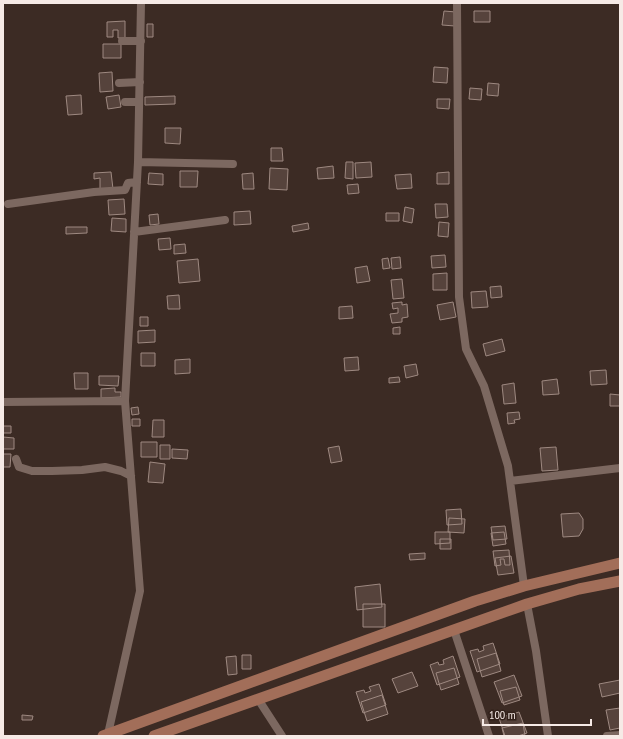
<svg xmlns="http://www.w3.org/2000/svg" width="623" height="739" font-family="'PT Sans Narrow',sans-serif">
<rect width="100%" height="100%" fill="#3c2b24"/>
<!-- building -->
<path fill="#56433c" stroke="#9e8981" d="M444,11L456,12L455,26L442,25Z
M474,11H490V22H474Z
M125,21V38H118V30H113V37H107V22Z
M147,24H153V37H147Z
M103,44H121V58H103Z
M434,67L448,68L447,83L433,82Z
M112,72L113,91L100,92L99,73Z
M488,83L499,84L498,96L487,95Z
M470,88L482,89L481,100L469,99Z
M81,95L82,114L68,115L66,96Z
M119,95L121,107L108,109L106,97Z
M175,96V104L145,105V97Z
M437,99H450L449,109L437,108Z
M165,128H181L180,144L165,143Z
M271,148H282L283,161H271Z
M346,162H353V179L345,178Z
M371,162L372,177L356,178L355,163Z
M333,166L334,178L318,179L317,168Z
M270,168L288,169L287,190L269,189Z
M180,171H198L197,187H180Z
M111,172L113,189L100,190V178L94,179V173Z
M449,172V184H437V173Z
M149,173L163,174V185L148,184Z
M253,173L254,189H243L242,174Z
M411,174L412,188L397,189L395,175Z
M358,184L359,193L348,194L347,185Z
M124,199L125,214L109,215L108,200Z
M435,204H447L448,217L436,218Z
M405,207L414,209L412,223L403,221Z
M250,211L251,224L234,225V212Z
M386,213H399V221H386Z
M158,214L159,224L150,225L149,215Z
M112,218L126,219V232L111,231Z
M439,222L449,223L448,237L438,236Z
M308,223L309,229L293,232L292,226Z
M66,227H87V233L66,234Z
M170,238L171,249L159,250L158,239Z
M185,244L186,253L174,254V245Z
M445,255L446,267L432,268L431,256Z
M400,257L401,268L392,269L391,258Z
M388,258L390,268L383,269L382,259Z
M198,259L200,281L179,283L177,261Z
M367,266L370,281L357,283L355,268Z
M447,273V290H433V274Z
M402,279L404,298L393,299L391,280Z
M501,286L502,297L491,298L490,287Z
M486,291L488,307L472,308L471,292Z
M179,295L180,309H168L167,296Z
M402,302V305L407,304L408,317L402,318V322L392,323L390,314L398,313V308L393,309L392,303Z
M453,302L456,317L440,320L437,305Z
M352,306L353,318L339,319V307Z
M140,317H148V326H140Z
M400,327V334H393V328Z
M155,330V342L138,343V331Z
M502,339L505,351L486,356L483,344Z
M141,353H155V366H141Z
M358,357L359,370L345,371L344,358Z
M190,359V373L175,374V360Z
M416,364L418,375L406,378L404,366Z
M606,370L607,384L591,385L590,371Z
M74,373H88V389H75Z
M99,376H119L118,386L99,385Z
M399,377L400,382L389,383V378Z
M557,379L559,394L543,395L542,381Z
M514,383L516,403L504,404L502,385Z
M115,388V392H121V397L101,398V389Z
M610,394L620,395V406H610Z
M138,407L139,414L132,415L131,408Z
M519,412L520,419L514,420L515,423L508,424L507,413Z
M132,419H140V426H132Z
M153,420H164V437H152Z
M3,426H11V433H3Z
M3,437L14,438V449H3Z
M141,442H157V457H141Z
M160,445H170V459H160Z
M339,446L342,461L331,463L328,448Z
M556,447L558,470L542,471L540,448Z
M172,449L188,450L187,459L172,458Z
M3,454H11L10,467H3Z
M150,462L165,464L163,483L148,482Z
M461,509L462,524L447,525L446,510Z
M579,513L583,519V529L579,536L563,537L561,514Z
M449,518L465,519L464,533L448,532Z
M505,526L507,539L493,540L491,527Z
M435,532H450V543L435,544Z
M504,532L506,544L493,546L491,533Z
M440,539H451V549H440Z
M509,550L510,565H505L504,559H500L501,565L495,566L493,551Z
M425,553V559L410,560L409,554Z
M511,556L514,573L498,575L495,558Z
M380,584L382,607L357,610L355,587Z
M363,604H385V627H363Z
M493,643L500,664L477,672L470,651L478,649L479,652L484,650L483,646Z
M496,653L501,671L482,677L477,659Z
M242,655H251V669H242Z
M236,656L237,674L228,675L226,657Z
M453,656L460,677L437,685L430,665L438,662L439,665L444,664L443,660Z
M454,668L459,684L441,690L436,673Z
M412,672L418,686L398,693L392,679Z
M514,675L522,696L502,703L494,682Z
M620,680V693L602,697L599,684Z
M379,684L386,705L363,713L356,692L364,690L365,693L371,691L369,687Z
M516,687L520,700L504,705L500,691Z
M382,695L388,714L367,721L361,702Z
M620,708V728L610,730L606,710Z
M519,712L527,733L518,736H505L499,718Z
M22,715L33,716L32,720H22Z
M523,723L525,736H504L502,728Z"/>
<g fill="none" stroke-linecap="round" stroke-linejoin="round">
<!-- street -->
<path stroke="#7c6860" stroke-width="8" d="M457,3L459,297L466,349L484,386L508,466L524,586
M122,41H141
M119,83L140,82
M125,102H139
M138,162L233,164
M8,204L94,192L125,190L128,183L137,182
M134,232L225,220
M3,402L125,401
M16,459L19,467L32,471H52L82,470L105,467L121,471L131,476
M510,481L620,468
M527,604L536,651L548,736
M454,630L489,736
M258,699L282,736
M108,734L140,591L125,401L138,162L141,3
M607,736L620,735"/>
<!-- secondary -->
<path stroke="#a26e59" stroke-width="11" d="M103,736L475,601L524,586L620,563
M154,736L527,604L579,589L620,581"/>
</g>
<!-- border -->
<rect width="623" height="739" fill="none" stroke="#f6eae6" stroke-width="8"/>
<!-- scale -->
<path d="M483 719v6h108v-6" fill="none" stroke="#f6eae6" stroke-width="2"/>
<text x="489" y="719" font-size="12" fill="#f6eae6" stroke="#32211a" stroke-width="3" paint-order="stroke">100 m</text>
</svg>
